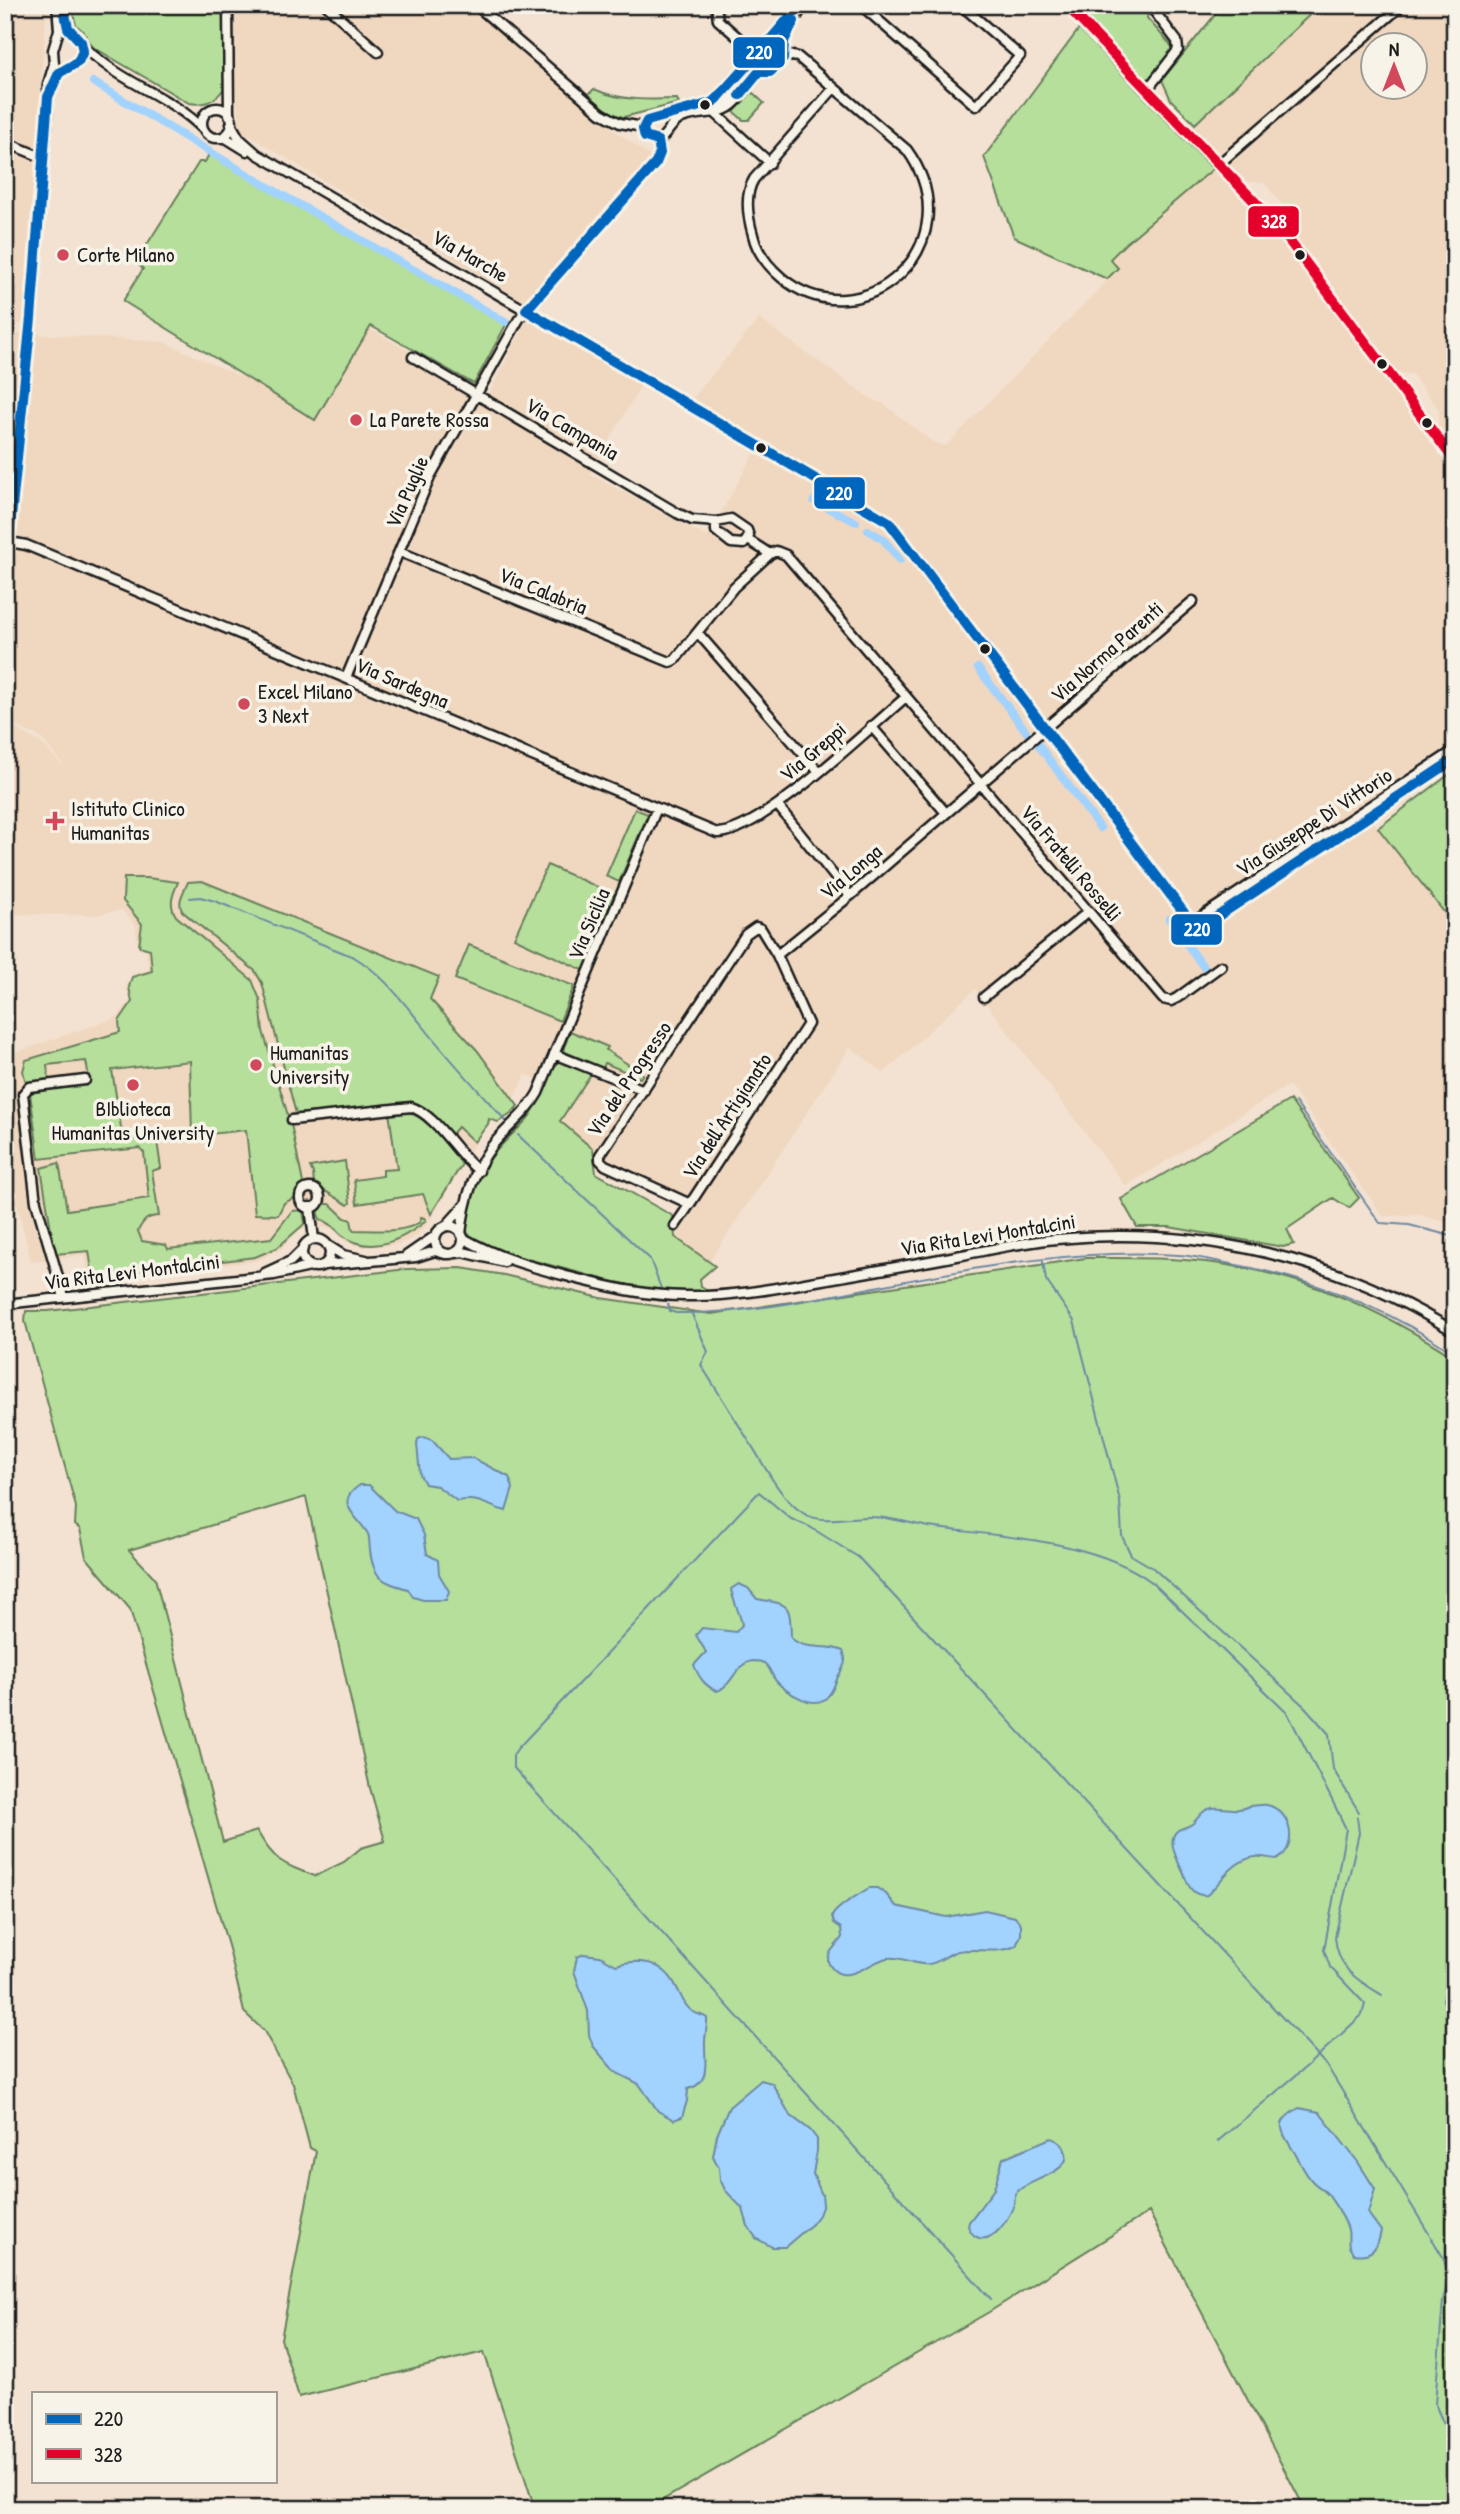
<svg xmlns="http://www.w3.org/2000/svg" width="1460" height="2514" font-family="'Patrick Hand',sans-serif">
<rect width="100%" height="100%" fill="#f3e2d1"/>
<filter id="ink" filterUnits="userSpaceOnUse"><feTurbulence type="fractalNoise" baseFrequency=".0143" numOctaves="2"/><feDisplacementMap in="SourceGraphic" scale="14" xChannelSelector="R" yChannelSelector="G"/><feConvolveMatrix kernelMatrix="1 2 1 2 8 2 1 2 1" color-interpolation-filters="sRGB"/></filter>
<g filter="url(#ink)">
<!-- built -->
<path fill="#f0d7c0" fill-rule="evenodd" d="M5,5H47L22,324L5,322Z
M223,5H471L615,131L651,157L523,301L240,130L235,84L225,87Z
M1320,5H1455V448L1438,425L1439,410L1412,374L1397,373L1286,225L1288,212L1264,183L1242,181L1226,163L1216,172L1277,232L1455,471V741L1360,804L1455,926V1225L1420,1215L1383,1216L1289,1085L1126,1186L975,989L884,1073L850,1047L710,1261L675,1237L699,1202L607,1163L560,1121L545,1084L526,1074L514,1098L489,1124L467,1155L432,1218L417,1236L406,1241L394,1245L363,1247L347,1243L332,1229L313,1226L298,1230L282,1248L257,1261L89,1281L85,1255L31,1262L5,1151V1056L118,1017L131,999L126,988L132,974L149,970L146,949H138L136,926L122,910L95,915L5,914V726L12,727L41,743L69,772L40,737L5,721V632L12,590L24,464L5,457V332L164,342L250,381L314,420L370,329L488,396L527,319L642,384L590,474L707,537L762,440L692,399L759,319L871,399L884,404L931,441L946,446L1118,269L1110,260L1125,244L1212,169L1181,137ZM1372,46H1414V88H1372Z"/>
<!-- green -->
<path fill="#b5df9b" stroke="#687e5c" stroke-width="2" fill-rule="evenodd" d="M71,5H223L225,87C216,101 205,106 189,103L93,47L83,31L76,25Z
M1073,5H1150L1147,18L1175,50L1148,83Z
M1223,5H1320L1195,124L1171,100L1162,80Z
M1079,29L1213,169L1125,244L1110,259L1118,268L1107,279L1014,237L984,157Z
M770,45L779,47L780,56L772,66L765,68L760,66L758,58Z
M594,89C620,101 649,100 677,99L679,103L624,117L614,115L588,95Z
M752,92L764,103L749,120H743L734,112Z
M209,154L507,323L474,384L371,326L315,420L123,301L143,269L136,262L199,162H205Z
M1455,770V926L1378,828Z
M635,809L648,814L619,882L606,876Z
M547,865L614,894L585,971L514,938Z
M124,878H147L178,882C173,894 168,904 176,916L252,980L260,1000L263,1031L292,1129L303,1183L298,1196L284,1203L278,1215L255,1214L246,1130L192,1136L190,1061L112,1070L123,1140L165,1135V1140L157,1141L161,1168L152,1171L159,1216C147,1216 143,1221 138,1231L142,1241L166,1245L168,1249L271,1238L292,1211L303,1210L305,1223L302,1226L277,1248L255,1257L93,1277L89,1251L55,1254L41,1168L59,1163L67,1210L149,1198L144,1153L140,1148L39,1159L30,1093L90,1083L86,1061L47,1065L49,1082L26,1083L23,1071L26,1060L120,1032L119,1021L132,1002L129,987L132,977L152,971L150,949L139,946L142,924L123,901Z
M202,881L439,977L430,999L477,1050L518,1106L511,1114L498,1122L489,1119L488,1124L474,1142L458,1127L451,1135L431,1113L413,1103L296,1114L262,983L255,971L182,911C177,900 184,892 188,882Z
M469,945L574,986L560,1021L455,979Z
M570,1031L608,1047L606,1050L643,1074L640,1078L605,1063L603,1068L563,1051Z
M559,1061L591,1074L560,1121L593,1149L596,1173L673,1216L675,1237L715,1266L700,1279L701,1286L706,1289L704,1292L648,1289L606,1280L520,1257L470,1240C459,1221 479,1175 491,1158C501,1143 516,1132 528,1118C542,1101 544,1078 559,1061Z
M1290,1100L1359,1198L1349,1208L1333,1198L1287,1229L1294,1244L1283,1247L1169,1227H1137L1121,1199Z
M401,1110C429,1116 445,1143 462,1164L431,1214L423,1194L357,1204L354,1180L383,1176V1170L397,1169L389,1112Z
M345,1161L350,1203L348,1205L314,1184L313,1173L310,1167Z
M321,1204H330L345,1218L351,1220L353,1230C373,1230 403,1234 420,1222L421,1217L425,1218L426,1221C406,1237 377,1253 350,1240C336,1234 337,1225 320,1219L316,1209Z
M1086,1258C1128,1258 1172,1257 1214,1263C1305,1275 1378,1308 1455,1358V2509H1305L1149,2212L989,2312L647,2509H535L484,2352L299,2397L281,2339L316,2151L310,2148L293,2084L264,2031L244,2012L229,1949L130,1609L86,1557L80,1529L75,1525L76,1507L25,1321L26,1311H48L407,1269L461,1268L504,1275L601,1298L711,1314ZM306,1497L370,1788L385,1841L361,1848L344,1862L315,1876C282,1864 274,1861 257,1831L223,1842L155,1578L129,1550Z"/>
<!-- water -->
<path fill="#a2d2fe" stroke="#6c89a4" stroke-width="2" d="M424,1437L432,1440L449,1459L473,1458L509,1477L513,1488L506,1511C485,1506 482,1497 457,1501L437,1486L425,1484L420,1475L417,1444L418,1439Z
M360,1485H369L395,1511L416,1519L424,1535L427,1554L438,1560L439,1574L449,1591L446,1600H423L413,1597L408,1589C383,1582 373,1579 370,1550C369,1544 370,1539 368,1534C358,1516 332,1503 360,1485Z
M739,1584L748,1588L757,1599C790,1605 790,1602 791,1638C807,1652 826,1643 843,1651C848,1662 843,1667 838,1677C835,1683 833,1691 828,1696C816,1712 786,1692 776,1681C771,1675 771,1668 764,1663C762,1662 756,1661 753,1661C735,1663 733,1686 717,1691C705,1686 699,1678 694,1665L706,1652L696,1635L702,1628L736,1632L742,1625C740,1612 733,1602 731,1589Z
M1249,1806C1255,1806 1261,1804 1267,1805C1291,1810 1299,1846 1278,1859C1270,1859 1263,1856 1255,1857C1233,1860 1221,1882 1207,1895C1187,1897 1187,1877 1180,1866C1176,1857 1167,1840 1177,1831C1181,1828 1188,1827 1192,1824C1199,1818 1201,1810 1212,1808C1226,1806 1236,1813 1249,1806Z
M869,1888H877L886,1894L896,1906L946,1917L985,1910L1015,1917L1021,1924V1935L1016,1946C996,1955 978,1947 958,1951C946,1954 936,1966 923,1964C911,1963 900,1956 887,1958C871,1961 843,1989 829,1964C824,1954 838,1945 842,1937L841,1928L834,1923L832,1916C836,1907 859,1894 869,1888Z
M584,1954L600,1956L616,1965C641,1958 664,1961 677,1988C681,1995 684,2006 692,2011C696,2014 703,2015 707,2018C708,2027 704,2037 705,2046C705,2063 710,2084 688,2089L687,2101L682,2117L674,2120L658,2111L639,2084L615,2072L593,2046L589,2035L588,2011L574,1971L577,1957Z
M1453,1982L1455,1983V2047L1452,2037V2020L1443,2000L1446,1988Z
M761,2080L772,2083L790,2115L810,2130L817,2139V2151L813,2174L822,2195L823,2204L819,2215L812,2224L785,2247H772L756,2238L748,2226L743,2209L725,2190L720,2179L719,2168L713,2156L717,2135L729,2107Z
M1299,2108L1319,2112L1358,2162L1375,2189L1368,2213L1381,2231C1378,2248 1372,2257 1354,2254C1345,2245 1350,2240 1348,2230C1346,2220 1335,2205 1329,2196C1325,2190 1318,2187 1313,2182C1304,2173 1300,2161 1293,2150C1280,2129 1274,2122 1299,2108Z
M1051,2138C1058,2140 1064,2145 1066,2153C1071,2173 1027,2180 1017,2192C1014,2196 1015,2202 1013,2207C1008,2219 995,2242 979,2238C973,2236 970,2232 968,2226L969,2222L994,2189L1003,2158Z"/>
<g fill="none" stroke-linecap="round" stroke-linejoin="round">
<!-- stream -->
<path stroke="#6c89a4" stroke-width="2" d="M190,898L200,897L215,901L354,957C384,975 401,1000 423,1026C449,1059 478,1090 506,1121
M1295,1102L1380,1223L1409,1225L1455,1237
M518,1135L650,1259L662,1291
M1043,1262L1046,1280L1074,1321L1120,1501L1122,1536L1131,1555L1153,1568L1305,1707L1329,1734L1333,1769L1359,1812
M668,1304L670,1311L676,1313C749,1314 819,1298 890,1284C985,1266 1082,1248 1179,1255C1194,1256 1210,1260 1226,1263C1308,1277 1386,1307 1455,1354
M692,1314L708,1352L701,1365C718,1392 735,1419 752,1446C766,1468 780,1498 803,1513C822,1525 850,1516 871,1517C895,1517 920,1527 944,1529C1010,1537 1099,1542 1153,1583L1287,1712L1334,1804L1346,1829L1324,1950L1330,1967L1365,2004L1362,2015L1307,2066L1218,2141
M1357,1817L1359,1833L1335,1937C1338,1970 1356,1979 1382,1995
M991,2299L513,1767V1755L518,1748L759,1492L791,1519L810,1527L858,1557L1327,2066L1443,2257L1449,2277L1443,2300L1435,2404L1455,2450"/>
<!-- canal -->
<path stroke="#a2d2fe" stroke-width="8" d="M93,82L277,192L506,322
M814,501L856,522
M868,530L883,539L900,560
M978,668L1029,735
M1037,743L1100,828
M1169,919L1207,972"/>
<defs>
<path id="minor" d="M228,5L229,115
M326,5L378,52
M476,5L601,113L620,123L643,127
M716,5L718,20L756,53
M861,5L976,106L1020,56L961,5
M82,44C87,52 95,56 102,62C134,87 175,100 203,129
M785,55L798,57L907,150C975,244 862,344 782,278C769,267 757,253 753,235C748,218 744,195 754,179L834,88
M759,72L764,73L771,71L783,59L785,35L804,5
M1147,90L1178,50L1177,41L1154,11
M49,93L59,73L78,62L83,53L81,42L67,26L63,5
M202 123a15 15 0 1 1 30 0a15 15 0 1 1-30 0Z
M716,110L739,92
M714,112L770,163
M231,124L239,138L257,154L889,522L1197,930L1455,759
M219,138H226L247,151
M658,141H654L645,137C643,131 642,126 647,121C649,119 702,106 711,103L717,99L756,53L776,36L799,5
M658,141C668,135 670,123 682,118C694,113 708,114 721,111C738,107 748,84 759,72
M5,142L44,158
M1219,164L1402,5
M413,357L677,513L692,520L716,522
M731,519L747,530L749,536L744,544L731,543L716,531V522Z
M748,540L770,554
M10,542L26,545L717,833C761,833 868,729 906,697
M400,552L670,662L675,660L734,587L770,554L776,551L786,555L1163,999L1171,1001L1177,998L1221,966
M5,580L31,318L48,113V84L54,64L53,50L59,30L57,5
M698,633L818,771
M346,678L431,475L519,319L656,163L660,153L658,141
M871,726L946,813
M778,806L850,896
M1192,923L1455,750
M777,955L850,896L1193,601
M984,997L1089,911
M554,1054L644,1090
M292,1120L411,1107C437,1115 456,1154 479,1171
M300 1198a10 10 0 1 1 20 0a10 10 0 1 1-20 0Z
M310,1207L314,1239
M675,1226L690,1204L808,1024L777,955L761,929L756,927L746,934L600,1155V1160L605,1165L690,1204
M435 1240a14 14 0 1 1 28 0a14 14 0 1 1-28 0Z
M445,1227L464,1206
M461,1234C464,1204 473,1171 492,1146C506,1127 526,1115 538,1093L657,808
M463,1238C496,1257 529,1266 566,1276C606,1286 644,1296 685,1296C730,1297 773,1289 816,1281C865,1273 914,1264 962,1255C993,1249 1024,1242 1056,1239C1197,1226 1335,1256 1455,1332
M302 1253a14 14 0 1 1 28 0a14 14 0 1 1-28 0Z
M327,1245L343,1255L366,1260
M456,1253L463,1252L504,1262
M406,1256L435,1236
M324,1265L416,1257L435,1251L445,1254
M265,1273L291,1261L301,1251
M64,1297L36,1202L23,1094L29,1087L85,1080
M5,1304L274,1275L310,1267"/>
<path id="major" d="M1066,5L1278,226L1455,461"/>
</defs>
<!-- minor casing -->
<use href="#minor" stroke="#1c1c1c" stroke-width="13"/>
<!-- major casing -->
<use href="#major" stroke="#1c1c1c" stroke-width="15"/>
<!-- minor -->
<use href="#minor" stroke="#f7f3e8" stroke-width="8"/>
<!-- major -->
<use href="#major" stroke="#f7f3e8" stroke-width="10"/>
<defs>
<path id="bus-1" d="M740,95L759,72H770L783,59L784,41L794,21
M658,141L645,137L643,129L647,121L711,103L717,99C744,67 774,39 799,5
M526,310L889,522L1197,930L1455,759
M526,310L656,163L660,153L658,141
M5,577L31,318L48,97L59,73L78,62L83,51L81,42L68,28L63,5"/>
<path id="bus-2" d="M1066,5L1278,226L1455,461"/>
</defs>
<!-- bus-1 casing -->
<use href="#bus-1" stroke="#f7f3e8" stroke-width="16"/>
<!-- bus-2 casing -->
<use href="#bus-2" stroke="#f7f3e8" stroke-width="16"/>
<!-- bus-1 -->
<use href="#bus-1" stroke="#0065bd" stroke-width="10"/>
<!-- bus-2 -->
<use href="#bus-2" stroke="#e4002b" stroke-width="10"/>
</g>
</g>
<!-- markers -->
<g fill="#1c1c1c" stroke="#f7f3e8" stroke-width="2.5">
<circle cx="705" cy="105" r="6"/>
<circle cx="1300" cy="255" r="6"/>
<circle cx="1382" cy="364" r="6"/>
<circle cx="1427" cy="423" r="6"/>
<circle cx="761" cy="448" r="6"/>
<circle cx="985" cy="649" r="6"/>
</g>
<g fill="#d1495b" stroke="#f7f3e8" stroke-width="2.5">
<circle cx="63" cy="255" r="7"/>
<circle cx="356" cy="420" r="7"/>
<circle cx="244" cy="704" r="7"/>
<path d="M51.5 810.5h7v7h7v7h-7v7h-7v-7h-7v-7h7z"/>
<circle cx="256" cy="1065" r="7"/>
<circle cx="133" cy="1085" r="7"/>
</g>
<g text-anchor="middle" stroke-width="7" stroke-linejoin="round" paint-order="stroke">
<!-- poi labels -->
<g font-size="21" fill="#1c1c1c" stroke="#f7f3e8" text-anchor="start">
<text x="77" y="262">Corte Milano</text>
<text x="370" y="427">La Parete Rossa</text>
<text x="258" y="699">Excel Milano<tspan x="258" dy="24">3 Next</tspan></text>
<text x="71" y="816">Istituto Clinico<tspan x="71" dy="24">Humanitas</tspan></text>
<text x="270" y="1060">Humanitas<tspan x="270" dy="24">University</tspan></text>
<text x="133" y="1116" text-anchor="middle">BIblioteca<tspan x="133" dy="24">Humanitas University</tspan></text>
</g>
<!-- street labels -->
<g font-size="21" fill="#1c1c1c" stroke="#f7f3e8">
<text transform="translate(470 256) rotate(30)" y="7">Via Marche</text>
<text transform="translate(572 429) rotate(30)" y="7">Via Campania</text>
<text transform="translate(407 492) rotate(-66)" y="7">Via Puglie</text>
<text transform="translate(543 591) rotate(22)" y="7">Via Calabria</text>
<text transform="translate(1107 652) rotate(-41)" y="7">Via Norma Parenti</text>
<text transform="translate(402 683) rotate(23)" y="7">Via Sardegna</text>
<text transform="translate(813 752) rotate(-40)" y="7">Via Greppi</text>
<text transform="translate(1314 822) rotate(-33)" y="7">Via Giuseppe Di Vittorio</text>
<text transform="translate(1071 863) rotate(50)" y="7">Via Fratelli Rosselli</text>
<text transform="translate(851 872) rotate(-40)" y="7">Via Longa</text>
<text transform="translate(589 924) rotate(-67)" y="7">Via Sicilia</text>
<text transform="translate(629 1079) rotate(-56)" y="7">Via del Progresso</text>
<text transform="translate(727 1116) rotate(-57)" y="7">Via dell'Artigianato</text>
<text transform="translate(988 1235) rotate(-9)" y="7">Via Rita Levi Montalcini</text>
<text transform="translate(132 1272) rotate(-7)" y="7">Via Rita Levi Montalcini</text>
</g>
</g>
<g stroke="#f7f3e8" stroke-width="2.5">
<rect x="732" y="36" width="54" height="33" rx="7" fill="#0065bd"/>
<rect x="1247" y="205" width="53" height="33" rx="7" fill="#e4002b"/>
<rect x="813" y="476" width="53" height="34" rx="7" fill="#0065bd"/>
<rect x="1170" y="913" width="53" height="33" rx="7" fill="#0065bd"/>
</g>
<g font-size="19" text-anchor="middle" font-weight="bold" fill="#fff">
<text x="759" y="59">220</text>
<text x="1274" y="228">328</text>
<text x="839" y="500">220</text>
<text x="1197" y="936">220</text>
</g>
<!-- margin -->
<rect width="1460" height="2514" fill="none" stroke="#f7f3e8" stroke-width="28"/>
<rect x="14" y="14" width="1432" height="2486" fill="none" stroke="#1c1c1c" stroke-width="2.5" filter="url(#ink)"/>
<!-- legend -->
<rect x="32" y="2392" width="245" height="91" fill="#f7f3e8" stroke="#9f9d96" stroke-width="2"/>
<rect x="46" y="2414" width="35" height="10" fill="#0065bd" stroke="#9f9d96" stroke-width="2"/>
<text x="94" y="2426" font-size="21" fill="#1c1c1c">220</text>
<rect x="46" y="2449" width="35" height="10" fill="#e4002b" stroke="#9f9d96" stroke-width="2"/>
<text x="94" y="2462" font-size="21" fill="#1c1c1c">328</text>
<!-- north arrow -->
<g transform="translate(1394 66)"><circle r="33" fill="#f7f3e8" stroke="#9f9d96" stroke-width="2"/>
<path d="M0-5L12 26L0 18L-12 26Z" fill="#d1495b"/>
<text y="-10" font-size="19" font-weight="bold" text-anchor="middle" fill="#1c1c1c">N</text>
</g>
</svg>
